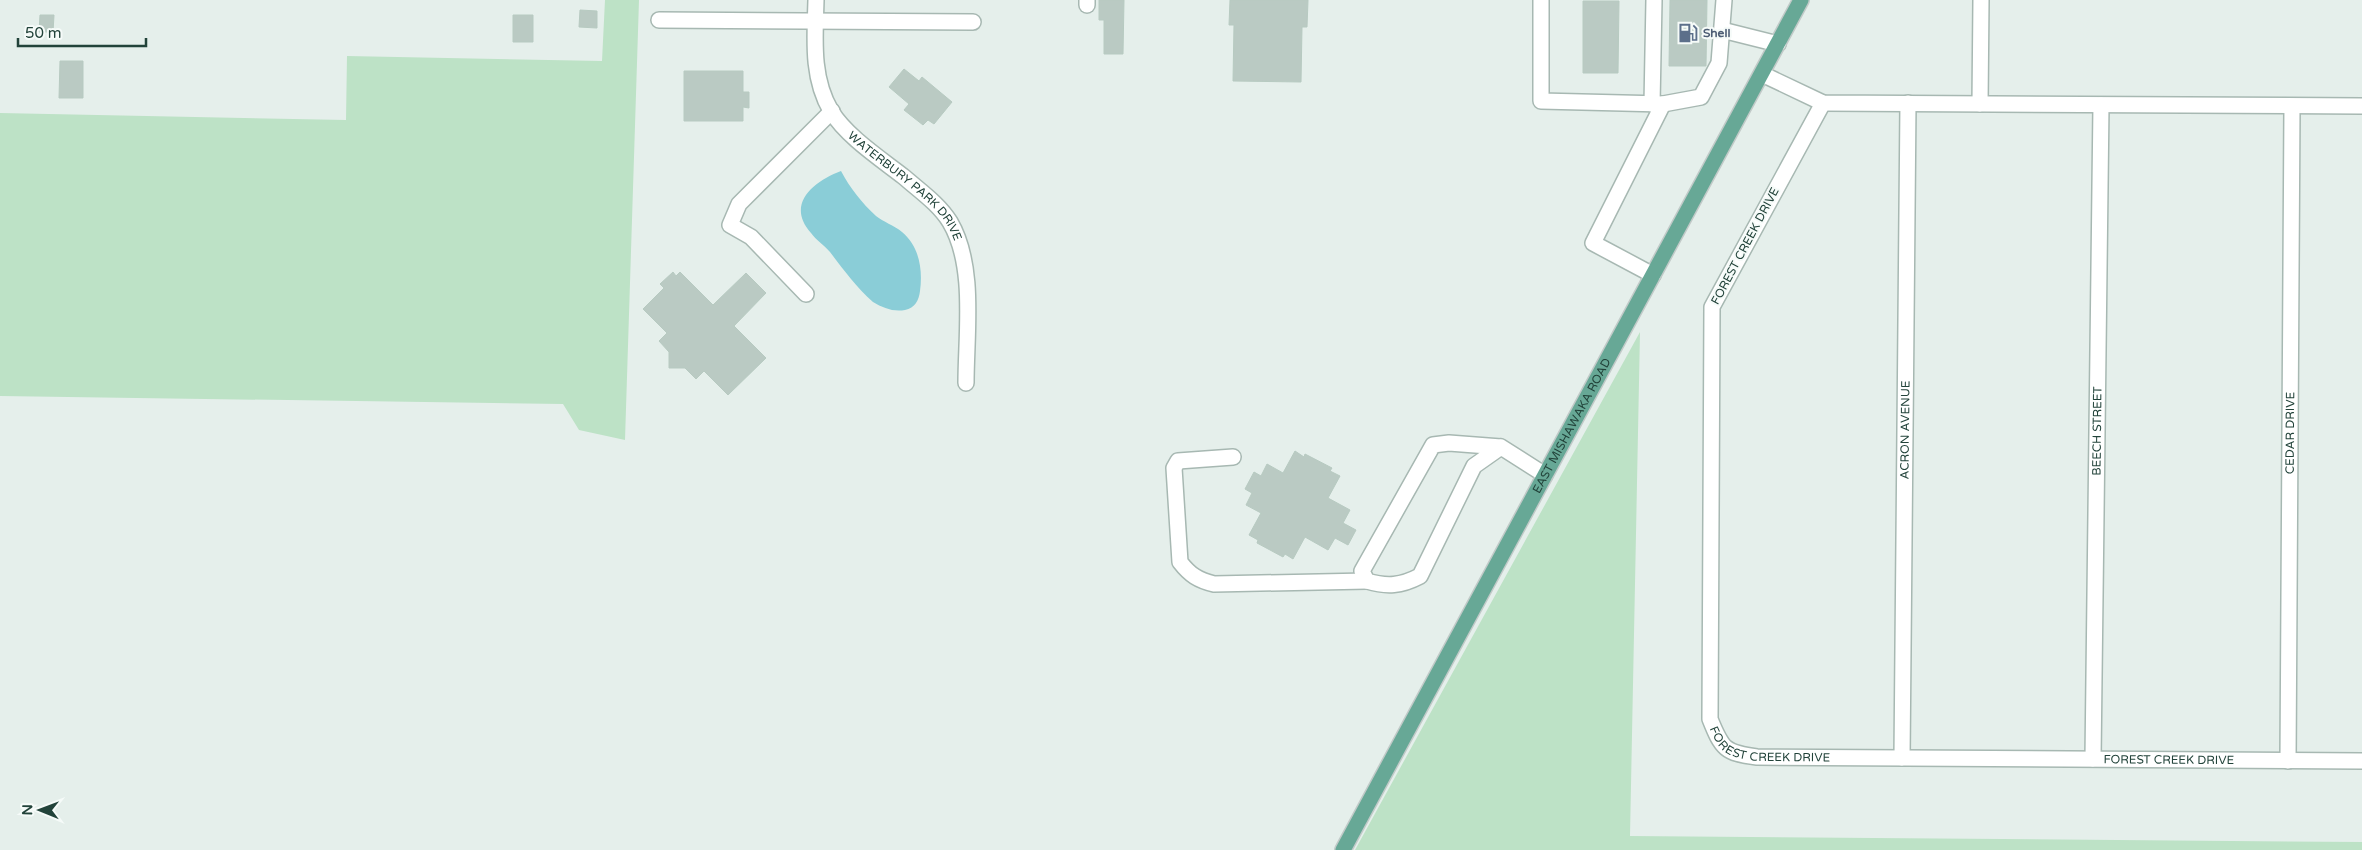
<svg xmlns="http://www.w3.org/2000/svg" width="2362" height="850" font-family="'Varela Round',sans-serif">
<rect width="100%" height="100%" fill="#e5efeb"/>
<!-- green -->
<path fill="#bde2c6" d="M605,0H639L625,440L579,430L563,404L0,396V113L346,120L347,56L602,61Z
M1640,332L1630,836L2362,842V850H1355Z"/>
<!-- water -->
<path fill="#8acdd7" d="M841,171C850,188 862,203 876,216C883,222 894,225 902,232C919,246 923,269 920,291C919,300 915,308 905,310C893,312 883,308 873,302C856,287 843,269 830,252C824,245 816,240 811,233C785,204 814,181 841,171Z"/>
<!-- building -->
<path fill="#bacac3" stroke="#b7cac1" d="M1099,0H1124L1123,54H1104V20H1099Z
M1230,0H1308L1307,27H1302L1301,82L1233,81L1234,25H1229Z
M1670,0H1707L1706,66H1669Z
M1583,1H1619L1618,73H1583Z
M580,10L597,11V28L579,27Z
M40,15H54L53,32H39Z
M513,15H533V42H513Z
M60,61H83V98H59Z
M904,69L919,81L922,77L952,102L934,124L928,120L923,125L904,110L909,104L889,87Z
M684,71H743V92H749V108L743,107V121H684Z
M673,272L676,276L680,272L713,305L746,273L766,293L734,326L766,358L728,395L704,371L696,379L685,368H669V352L659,341L667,333L643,309L664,288L660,284Z
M1295,451L1304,457L1305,454L1332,468L1330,471L1340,476L1328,498L1350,510L1343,523L1356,530L1348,545L1335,538L1328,550L1305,537L1293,559L1285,554L1283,557L1257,543L1258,540L1249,535L1261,513L1246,505L1252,493L1245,489L1254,472L1261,476L1267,464L1283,473Z"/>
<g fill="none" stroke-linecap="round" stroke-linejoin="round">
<defs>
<g id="minor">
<path id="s1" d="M816,0C815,38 811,77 831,111C846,136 881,159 904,177C920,191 939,204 950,222C976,266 966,333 966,383"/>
<path d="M1087,0V5"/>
<path d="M1541,0V101L1663,104L1593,243L1653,275"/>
<path d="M659,20L973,22"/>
<path d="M1722,30L1778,44"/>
<path d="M1762,74L1823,103L2362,106"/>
<path id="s2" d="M1823,103L1712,307L1710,719C1722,749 1725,753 1757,757L2362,761"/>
<path d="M1652,104L1654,0"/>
<path d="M1663,104L1701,97L1719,63L1724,0"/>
<path d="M1980,104L1981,0"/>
<path d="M806,294L751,237L730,225L739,204L832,111"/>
<path d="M1501,447L1449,443L1433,445L1362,571L1367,581C1387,587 1401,586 1420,576L1474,466L1501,447L1545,475"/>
<path d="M1233,457L1178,461L1174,468L1180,562C1190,575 1198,580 1214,584L1367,581"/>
<path id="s3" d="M1902,758L1908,103"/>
<path id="s4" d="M2093,759L2101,105"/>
<path id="s5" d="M2288,761L2292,106"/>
</g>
<g id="major">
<path id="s6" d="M1343,850L1801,0"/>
</g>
</defs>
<!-- minor casing -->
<use href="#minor" stroke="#a7b8b2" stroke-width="18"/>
<!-- major casing -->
<use href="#major" stroke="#c1cac8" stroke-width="18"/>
<!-- minor -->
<use href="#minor" stroke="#fff" stroke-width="15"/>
<!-- major -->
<use href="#major" stroke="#67a896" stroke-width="15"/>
</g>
<!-- icons -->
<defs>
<symbol id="fuel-bare" viewBox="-9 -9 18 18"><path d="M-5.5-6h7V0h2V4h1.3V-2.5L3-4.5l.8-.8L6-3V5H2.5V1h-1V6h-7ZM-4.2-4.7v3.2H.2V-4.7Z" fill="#5c6f8a" stroke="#f6fbf9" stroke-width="2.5" paint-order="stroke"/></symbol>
</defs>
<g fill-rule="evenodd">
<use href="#fuel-bare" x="1674" y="19" width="28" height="28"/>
</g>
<g text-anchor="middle" stroke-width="4" stroke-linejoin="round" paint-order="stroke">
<!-- service labels -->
<g font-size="12" font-weight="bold" fill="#4e5e75" stroke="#f6fbf9" text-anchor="start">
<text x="1703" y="37">Shell</text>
</g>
<!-- street labels -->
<g font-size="12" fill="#22433a" stroke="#f6fbf9">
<text dy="4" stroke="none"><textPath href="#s1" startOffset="220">WATERBURY PARK DRIVE</textPath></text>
<text transform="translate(1745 246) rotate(-62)" y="4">FOREST CREEK DRIVE</text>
<text dy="4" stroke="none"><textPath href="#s6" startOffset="482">EAST MISHAWAKA ROAD</textPath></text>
<text dy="4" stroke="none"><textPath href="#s3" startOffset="328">ACRON AVENUE</textPath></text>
<text dy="4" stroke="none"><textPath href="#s4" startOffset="328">BEECH STREET</textPath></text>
<text dy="4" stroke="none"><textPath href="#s5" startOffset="328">CEDAR DRIVE</textPath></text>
<text dy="4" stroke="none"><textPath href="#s2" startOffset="718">FOREST CREEK DRIVE</textPath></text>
<text dy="4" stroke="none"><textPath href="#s2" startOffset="1122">FOREST CREEK DRIVE</textPath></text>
</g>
</g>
<!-- north arrow -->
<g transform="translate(40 810) rotate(271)" stroke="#f6fbf9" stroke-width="4" paint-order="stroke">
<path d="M0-4L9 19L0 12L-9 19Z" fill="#22433a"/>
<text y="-8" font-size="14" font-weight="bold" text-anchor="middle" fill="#22433a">N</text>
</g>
<!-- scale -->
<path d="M18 38v8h128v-8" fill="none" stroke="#22433a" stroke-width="2.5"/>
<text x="25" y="38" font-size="15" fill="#22433a" stroke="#f6fbf9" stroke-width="4" paint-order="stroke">50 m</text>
</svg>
